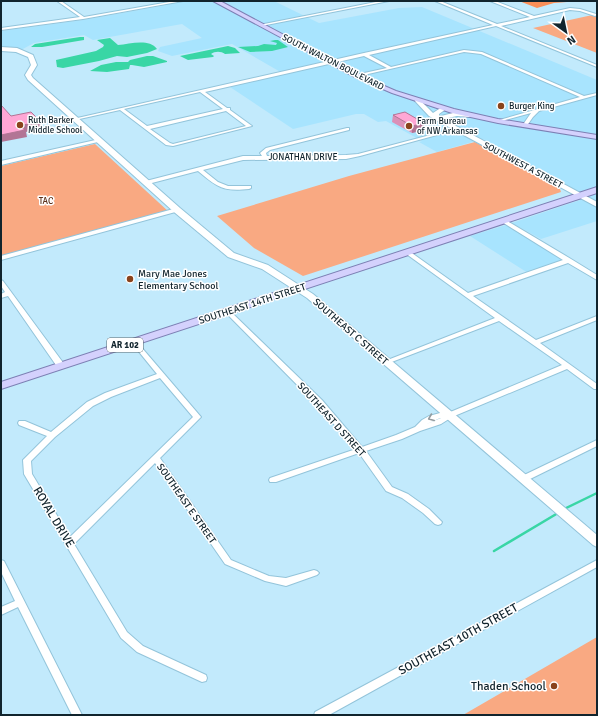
<svg xmlns="http://www.w3.org/2000/svg" width="598" height="716" font-family="Signika,sans-serif">
<rect width="100%" height="100%" fill="#c2eafc"/>
<!-- built -->
<path fill="#a8e4fe" d="M160,1H274L319,23L399,8L422,7L597,80V221L541,239L512,223L589,197L483,139L437,152L419,142L422,141L386,121L378,122L364,114H356L293,129L230,87L284,74L232,44L172,56L158,51L160,47L202,38L182,24L93,40L84,35L34,43L21,50L1,47V31L83,20L167,5Z
M506,225L565,260L528,273L470,236Z"/>
<!-- green -->
<path fill="#f9a982" d="M597,14V53L533,28Z
M475,142L560,189L561,192L303,276L254,248L217,216L349,176Z
M95,144L169,212L1,256V166Z
M597,637V715H463Z"/>
<!-- forest -->
<path fill="#f98f58" d="M519,1H580L554,3L537,8Z"/>
<!-- water -->
<path fill="#39d6a5" d="M80,37H84V40L42,47H31L35,44Z
M110,38L118,45C130,44 149,38 157,49L147,53L127,57L117,56L99,61L63,68L57,67L56,60L96,51L103,47L104,45L97,40Z
M275,40H278L288,47L272,51L250,52L238,47L258,46L264,44L276,45L277,43L270,41Z
M228,46L235,48L240,53L225,54C221,51 215,51 211,54L214,56L213,57L188,60L180,56Z
M147,56H153L167,61V62L144,67L132,65H130L129,69L107,72L90,71L101,65L116,62H128L130,60Z"/>
<g fill="none" stroke-linecap="round" stroke-linejoin="round">
<!-- stream -->
<path stroke="#39d6a5" stroke-width="2.5" d="M564,509L597,493
M494,551L558,513"/>
<defs>
<path id="street" d="M57,1H61L84,17L175,1H183L83,19L1,30V28L80,17Z
M381,1H389L261,26L259,25Z
M435,1H440L497,24L530,17L490,1H495L534,16L570,8L580,9L596,14L597,15L595,16L580,11L570,10L501,26L597,65V67L496,26L369,55L391,67L464,50L482,52L584,96L597,93V95L539,111L533,117L526,127H524L522,126L531,113L498,122L496,121L580,97L481,54L464,52L355,77V75L387,68L364,56L205,92L227,108H230V110L252,126L173,146L166,145L120,110L75,120L73,119L364,53L493,25ZM200,92L223,109L147,126L124,109ZM226,111L246,126L173,144L170,143L150,129Z
M347,128H349V130L270,150L266,153L267,156L346,155L358,154L457,128L459,129L360,156L346,159L243,160L203,170L218,182L228,186H251V188L249,189C223,192 217,187 198,171L148,184L145,182L146,181L243,156H262L260,153L266,148Z
M100,139L102,140V141L1,165V161Z
M177,208L180,210L179,211L1,260V256Z
M504,219L571,259L597,275V280L568,263L473,296L536,340L597,316V320L540,343L597,384V389H594L567,369L452,417L441,424L420,431L402,439L366,451L392,487L408,494L429,509L442,522L441,524L438,525L435,524L423,513L402,498L386,491L359,453L276,482H270L269,480L270,478L356,449L316,404L225,312L224,311L225,310H229L322,400L362,447L396,435L415,427L422,420L429,416L440,413H448L562,365L499,321L389,363L387,364L383,362L385,361L495,318L405,253V251H409L468,293L563,260L502,222V220ZM440,418H441L427,424Z
M1,280L3,281L64,364L65,366L64,368H58L8,296L1,298V294L5,292L1,286Z
M134,340L136,341L201,417L160,458L231,560L269,576L286,578L314,570L317,571L319,573L317,575L286,586L265,581L225,564L155,463L74,544L127,632L143,646L206,675L207,678L206,681L202,682L137,652L121,638L24,474L23,460L47,436L19,425L18,423L19,421H25L51,432L87,402L105,393L157,374L131,342ZM160,378L193,417L70,537L32,474L31,461L55,437L93,406L111,397Z
M597,440V446L526,481H520L519,479L520,477Z
M1,560L4,561L5,563L82,715H72L18,607L1,615V607L15,601L1,572Z
M597,560V567L329,715H314L315,712Z"/>
<path id="secondary" d="M1,47L17,48L33,55L37,65L31,75L33,78L180,208L234,253L268,265L313,294L597,535V547L593,545L307,298L262,269L228,257L174,212L28,80L25,75L31,65L28,57L16,52L1,51Z
M415,99H419L433,113L442,107H446V109L439,114V117H440L441,116L457,112L471,114L472,115L469,117L457,116L443,119L597,202V207L434,119L429,116L415,101Z"/>
<path id="primary" d="M213,1H220L359,75L396,91L454,109L498,119L597,135V139L498,123L452,113L392,93L355,77Z
M597,187V193L1,389V382Z"/>
</defs>
<!-- street casing -->
<use href="#street" stroke="#93c4da" stroke-width="2"/>
<!-- secondary casing -->
<use href="#secondary" stroke="#93c4da" stroke-width="2"/>
<!-- primary casing -->
<use href="#primary" stroke="#7d80b4" stroke-width="2"/>
<!-- street -->
<use href="#street" fill="#fff" fill-rule="evenodd"/>
<!-- secondary -->
<use href="#secondary" fill="#fff" fill-rule="evenodd"/>
<!-- primary -->
<use href="#primary" fill="#d4d1fd" fill-rule="evenodd"/>
</g>
<!-- wall -->
<path fill="#db90b7" d="M393,115L424,123V130L412,133L392,122Z"/>
<!-- shaded-wall -->
<path fill="#b27595" d="M39,120L41,127L38,128V129L26,132L27,137L1,142V135L19,126Z
M424,123V130L412,133V126Z"/>
<!-- building -->
<path fill="#ffa7d5" stroke="#b27595" d="M1,105L11,116L31,112L39,120L36,121L37,122L19,126L25,130L1,135Z
M405,112L424,123L412,126L393,115Z"/>
<!-- one-way arrows -->
<defs><path id="oneway-chevron" d="M-2-3.5L2.5 0L-2 3.5" fill="none" stroke-width="1.6" stroke-linecap="round" stroke-linejoin="round"/></defs>
<use stroke="#949ca0" href="#oneway-chevron" transform="translate(431 418) rotate(157)"/>
<!-- markers -->
<g fill="#89431c" stroke="#fff" stroke-width="1.5">
<circle cx="501" cy="106" r="4"/>
<circle cx="20" cy="125" r="4"/>
<circle cx="409" cy="126" r="4"/>
<circle cx="130" cy="279" r="4"/>
<circle cx="554" cy="686" r="4"/>
</g>
<g text-anchor="middle" stroke-width="3" stroke-linejoin="round" paint-order="stroke">
<!-- far-street labels -->
<g font-size="9" fill="#11242d" stroke="#fff">
<text transform="translate(333 62) rotate(27)" y="3">SOUTH WALTON BOULEVARD</text>
<text x="303" y="160">JONATHAN DRIVE</text>
<text transform="translate(523 165) rotate(28)" y="3">SOUTHWEST A STREET</text>
</g>
<!-- far-poi labels -->
<g font-size="9" fill="#11242d" stroke="#fff" text-anchor="start">
<text x="509" y="109">Burger King</text>
<text x="28" y="123">Ruth Barker<tspan x="28" dy="10">Middle School</tspan></text>
<text x="417" y="124">Farm Bureau<tspan x="417" dy="10">of NW Arkansas</tspan></text>
</g>
<!-- far-park labels -->
<g font-size="9" fill="#5b301a" stroke="#fff">
<text x="46" y="204">TAC</text>
</g>
<!-- shield labels -->
<rect fill="#fff" stroke="#58666c" stroke-width="1" x="107" y="338" width="36" height="14" rx="3"/>
<g font-size="9" font-weight="bold" fill="#11242d">
<text x="125" y="348">AR 102</text>
</g>
<!-- poi labels -->
<g font-size="10" fill="#11242d" stroke="#fff" text-anchor="start">
<text x="138" y="277">Mary Mae Jones<tspan x="138" dy="12">Elementary School</tspan></text>
</g>
<!-- street labels -->
<g font-size="10" fill="#11242d" stroke="#fff">
<text transform="translate(252 303) rotate(-18)" y="4">SOUTHEAST 14TH STREET</text>
<text transform="translate(351 331) rotate(41)" y="4">SOUTHEAST C STREET</text>
<text transform="translate(332 419) rotate(48)" y="4">SOUTHEAST D STREET</text>
<text transform="translate(187 503) rotate(55)" y="4">SOUTHEAST E STREET</text>
</g>
<!-- near-street labels -->
<g font-size="12" fill="#11242d" stroke="#fff">
<text transform="translate(54 517) rotate(59)" y="4">ROYAL DRIVE</text>
<text transform="translate(458 639) rotate(-29)" y="4">SOUTHEAST 10TH STREET</text>
</g>
<!-- near-poi labels -->
<g font-size="12" fill="#11242d" stroke="#fff" text-anchor="end">
<text x="546" y="690">Thaden School</text>
</g>
</g>
<!-- border -->
<rect width="598" height="716" fill="none" stroke="#11242d" stroke-width="4"/>
<!-- north arrow -->
<g transform="translate(566 32) rotate(147)" stroke="#ffffff" stroke-width="3" paint-order="stroke">
<path d="M0-3L7 15L0 10L-7 15Z" fill="#11242d"/>
<text y="-6" font-size="11" font-weight="bold" text-anchor="middle" fill="#11242d">N</text>
</g>
</svg>
